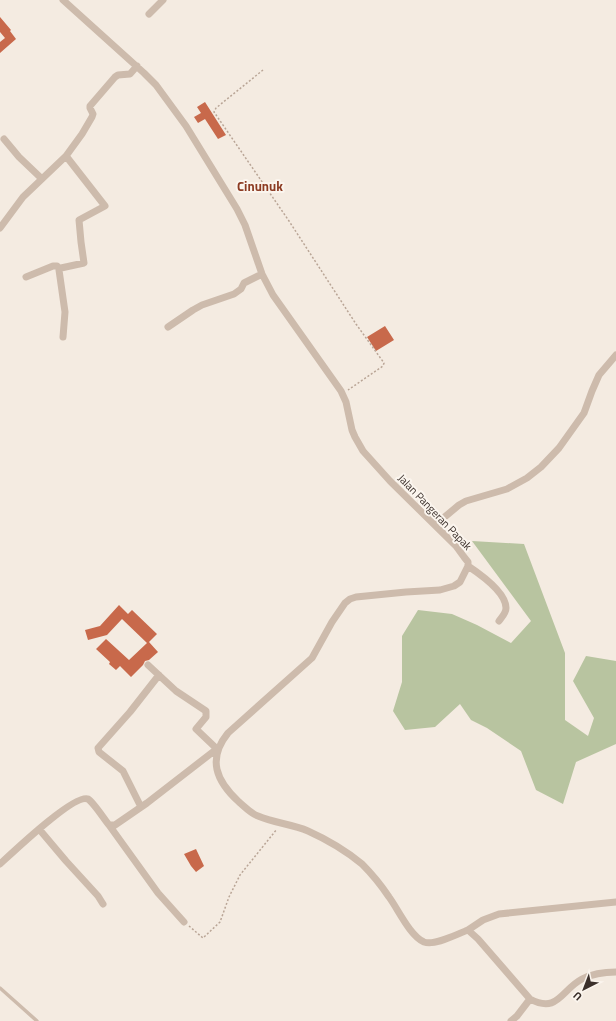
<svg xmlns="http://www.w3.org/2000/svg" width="616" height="1021" font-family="'Titillium Web',sans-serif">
<rect width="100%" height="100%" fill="#f4ebe1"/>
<!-- green -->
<path fill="#b8c4a0" d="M472,541L524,544L565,653V720L588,736L594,718L573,681L586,656L616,661V744L576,762L563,804L536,790L521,751L487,728L471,720L460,704L435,727L405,730L393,711L402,682V636L418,610L452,614L477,625L511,643L531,621Z"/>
<!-- building -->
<path fill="#c8694b" d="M0,17L11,30L10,31L16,39L0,53V42L5,38L0,32Z
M205,102L226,135L218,139L205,119L198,123L194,117L201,113L197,107Z
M385,326L394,340L376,351L367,337Z
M119,605L128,614L132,610L157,634L149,642L158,652L149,660L145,661L143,665L131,677L120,666L116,670L109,664L110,662L96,649L106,639L129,660L147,643L122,619L107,635L88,640L85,630L100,626Z
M196,849L204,866L196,872L191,866L184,854Z"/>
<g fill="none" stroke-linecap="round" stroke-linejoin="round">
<!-- path -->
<path stroke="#b9a596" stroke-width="1.5" stroke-dasharray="2 2" stroke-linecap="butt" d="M263,70L216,108L214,112L289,221L356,324L384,363L383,366L348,390
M189,926L203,938L220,922L229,897L240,875L277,829"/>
<!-- lane -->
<path stroke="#cdbbac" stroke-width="3.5" d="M0,988L37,1021"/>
<!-- street -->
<path stroke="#cdbbac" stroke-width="7" d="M63,0L144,73L156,85L186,126L237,209L245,225L262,274L273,295L341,391L346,402L352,430L355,437L363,451L390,481L456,546L464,557L468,562V566L460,582L454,586L440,590L406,592L356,597L350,599L345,603L332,622L312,658L228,733C207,759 216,781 239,802C245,807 250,813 258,816C274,823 292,824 308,831C328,840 345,850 362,864C372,874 381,885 389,897C398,909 410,936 424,942C435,946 457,934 468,930L478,939L530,999C558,1014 561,990 582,979C592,974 605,972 616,972
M149,14L163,0
M4,139L19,157L41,178
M0,228L23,197L66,156L82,134L92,117L93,114L90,108V106L115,77L118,75L130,74L137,66
M26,277L53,266H57L60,269
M168,327L193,310L202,305L234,294L241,289L244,283L262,274
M63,337L65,312L59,270L61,268L84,263L81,242L79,220L105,206L66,156
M435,525L459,505L466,501L507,489L527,478L541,467L559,448L584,413L592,391L599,375L616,355
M468,566C480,574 506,592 506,608C506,613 502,617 499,621
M148,665L176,691L206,711V717L196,729L217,749
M141,807L123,771L99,752L98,748L130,712L159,675
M109,825L158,893L184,922
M39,829L66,861L98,896L103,904
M0,864C12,853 75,793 88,799C94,803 104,819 109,825H115L147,803L218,748
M468,930L483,920L499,914L616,902
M511,1021L517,1016L530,999"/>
</g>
<g text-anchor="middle" stroke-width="4" stroke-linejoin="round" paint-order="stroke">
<!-- street labels -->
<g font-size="11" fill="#3b302b" stroke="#fbf5ee">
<text transform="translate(435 512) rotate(46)" y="4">Jalan Pangeran Papak</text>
</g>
<!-- quarter labels -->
<g font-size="13" font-weight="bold" fill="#8c3b22" stroke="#fbf5ee">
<text x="260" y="191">Cinunuk</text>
</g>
</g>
<!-- north arrow -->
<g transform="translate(584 989) rotate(222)" stroke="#fbf5ee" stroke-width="3" paint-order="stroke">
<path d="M0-3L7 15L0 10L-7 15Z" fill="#3b302b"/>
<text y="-6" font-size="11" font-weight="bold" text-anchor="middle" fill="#3b302b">U</text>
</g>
</svg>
